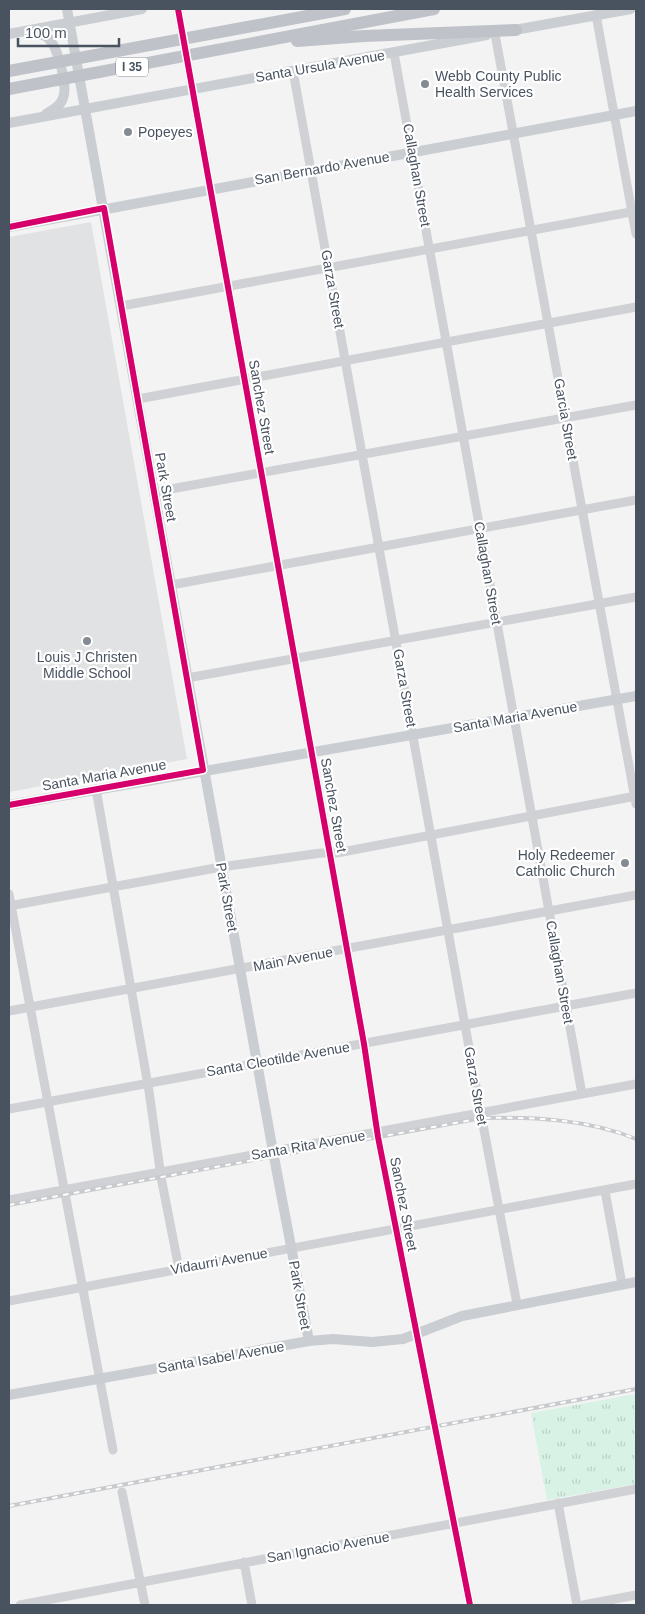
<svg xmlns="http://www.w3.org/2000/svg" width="645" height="1614" font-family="Helvetica,sans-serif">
<defs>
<pattern id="grass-tufts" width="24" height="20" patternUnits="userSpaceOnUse" patternTransform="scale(1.25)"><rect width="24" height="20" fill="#d8f2e5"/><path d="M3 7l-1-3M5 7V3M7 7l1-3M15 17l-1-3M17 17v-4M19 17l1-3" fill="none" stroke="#bbd1c7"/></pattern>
</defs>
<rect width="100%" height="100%" fill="#f3f3f3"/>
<!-- education -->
<path fill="#e1e2e3" d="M91,222L187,759L9,792V237Z"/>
<!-- grass -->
<path fill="url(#grass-tufts)" d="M636,1394V1484L547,1500L531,1413Z"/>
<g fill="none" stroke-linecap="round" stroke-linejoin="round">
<!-- minor -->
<path stroke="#cfd1d4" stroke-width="9" d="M178,9L364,1044L378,1137L470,1605
M596,15L636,234
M495,34L636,804
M394,53L582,1094
M293,71L481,1114L517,1304
M121,306L636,211
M138,399L636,307
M154,492L636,405
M171,585L636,500
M187,678L636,597
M96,789L149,1091L161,1177L179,1269
M9,894L113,1450
M9,906L221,867L321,853H337L636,796
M9,1011L636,895
M9,1109L636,993
M605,1191L622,1284
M9,1200L636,1084
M9,1301L636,1184
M122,1492L145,1605
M558,1503L577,1605
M244,1562L252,1605
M20,1605L636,1489
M583,1605L636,1595"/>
<!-- major -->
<path stroke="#caced2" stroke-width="10" d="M67,9L274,1157L309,1341
M30,31C36,33 43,34 48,38C58,47 68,86 63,98C61,106 52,110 46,114
M509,31L631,9
M9,34L142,9
M9,123L487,35
M9,227L636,111
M9,805L636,696
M9,1395L309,1341L333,1339L372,1342L403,1339L462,1316L636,1282"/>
<!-- highway -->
<path stroke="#bfc3c9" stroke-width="12" d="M297,41L364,36L516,30
M9,71L345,9
M9,89L434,9"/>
<defs>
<path id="rail" d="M9,1205L482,1118C533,1117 588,1119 636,1139
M9,1506L636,1389"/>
</defs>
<!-- rail casing -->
<use href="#rail" stroke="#c8cacd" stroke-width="4"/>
<!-- rail -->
<use href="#rail" stroke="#fff" stroke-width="2" stroke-dasharray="5.5" stroke-linecap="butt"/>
<defs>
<path id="cycleway" d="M178,9L364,1044L378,1137L470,1605
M9,227L104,208L203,770L9,805"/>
</defs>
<!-- cycleway casing -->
<use href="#cycleway" stroke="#fff" stroke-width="9"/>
<!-- cycleway -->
<use href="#cycleway" stroke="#d6006c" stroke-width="6"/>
</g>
<!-- markers -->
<g fill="#848b93" stroke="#fff" stroke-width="2">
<circle cx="425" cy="84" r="5"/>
<circle cx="128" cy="132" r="5"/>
<circle cx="87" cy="641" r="5"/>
<circle cx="625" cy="863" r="5"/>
</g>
<g text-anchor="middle" stroke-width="4.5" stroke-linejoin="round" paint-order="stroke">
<!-- shield labels -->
<rect fill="#fff" stroke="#808790" stroke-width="1" x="116" y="57.5" width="32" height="19" rx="4"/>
<g font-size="12" font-weight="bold" fill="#495360">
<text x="132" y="71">I 35</text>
</g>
<!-- street labels -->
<g font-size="14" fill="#495360" stroke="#fff">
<text transform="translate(320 66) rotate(-10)" y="5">Santa Ursula Avenue</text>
<text transform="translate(322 168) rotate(-10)" y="5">San Bernardo Avenue</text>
<text transform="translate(417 175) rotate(80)" y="5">Callaghan Street</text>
<text transform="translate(333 289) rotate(80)" y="5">Garza Street</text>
<text transform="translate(262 407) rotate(80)" y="5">Sanchez Street</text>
<text transform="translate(566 419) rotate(80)" y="5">Garcia Street</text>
<text transform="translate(166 487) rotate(80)" y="5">Park Street</text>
<text transform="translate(488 573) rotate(80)" y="5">Callaghan Street</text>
<text transform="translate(405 688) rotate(80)" y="5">Garza Street</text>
<text transform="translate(515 717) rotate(-10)" y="5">Santa Maria Avenue</text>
<text transform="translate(104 775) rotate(-10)" y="5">Santa Maria Avenue</text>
<text transform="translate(334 805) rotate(80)" y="5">Sanchez Street</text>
<text transform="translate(227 897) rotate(80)" y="5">Park Street</text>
<text transform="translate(293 959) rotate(-11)" y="5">Main Avenue</text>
<text transform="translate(560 972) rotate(80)" y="5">Callaghan Street</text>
<text transform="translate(278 1059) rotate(-10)" y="5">Santa Cleotilde Avenue</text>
<text transform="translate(476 1086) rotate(80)" y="5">Garza Street</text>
<text transform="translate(308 1145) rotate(-10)" y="5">Santa Rita Avenue</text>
<text transform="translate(404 1204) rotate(79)" y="5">Sanchez Street</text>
<text transform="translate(219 1261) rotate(-10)" y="5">Vidaurri Avenue</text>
<text transform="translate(300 1295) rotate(80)" y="5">Park Street</text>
<text transform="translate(221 1357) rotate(-10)" y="5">Santa Isabel Avenue</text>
<text transform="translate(328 1547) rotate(-10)" y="5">San Ignacio Avenue</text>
</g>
<!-- poi labels -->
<g font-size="14" fill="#495360" stroke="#fff" text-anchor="start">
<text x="435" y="81">Webb County Public<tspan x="435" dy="16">Health Services</tspan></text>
<text x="138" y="137">Popeyes</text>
<text x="87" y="662" text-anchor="middle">Louis J Christen<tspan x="87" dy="16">Middle School</tspan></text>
<text x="615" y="860" text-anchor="end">Holy Redeemer<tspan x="615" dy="16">Catholic Church</tspan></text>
</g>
</g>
<!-- border -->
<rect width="645" height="1614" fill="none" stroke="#495360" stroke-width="20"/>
<!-- scale -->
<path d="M18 38v8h101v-8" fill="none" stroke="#495360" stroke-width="2.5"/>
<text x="25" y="38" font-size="15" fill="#495360" stroke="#ffffff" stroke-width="4" paint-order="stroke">100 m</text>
</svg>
